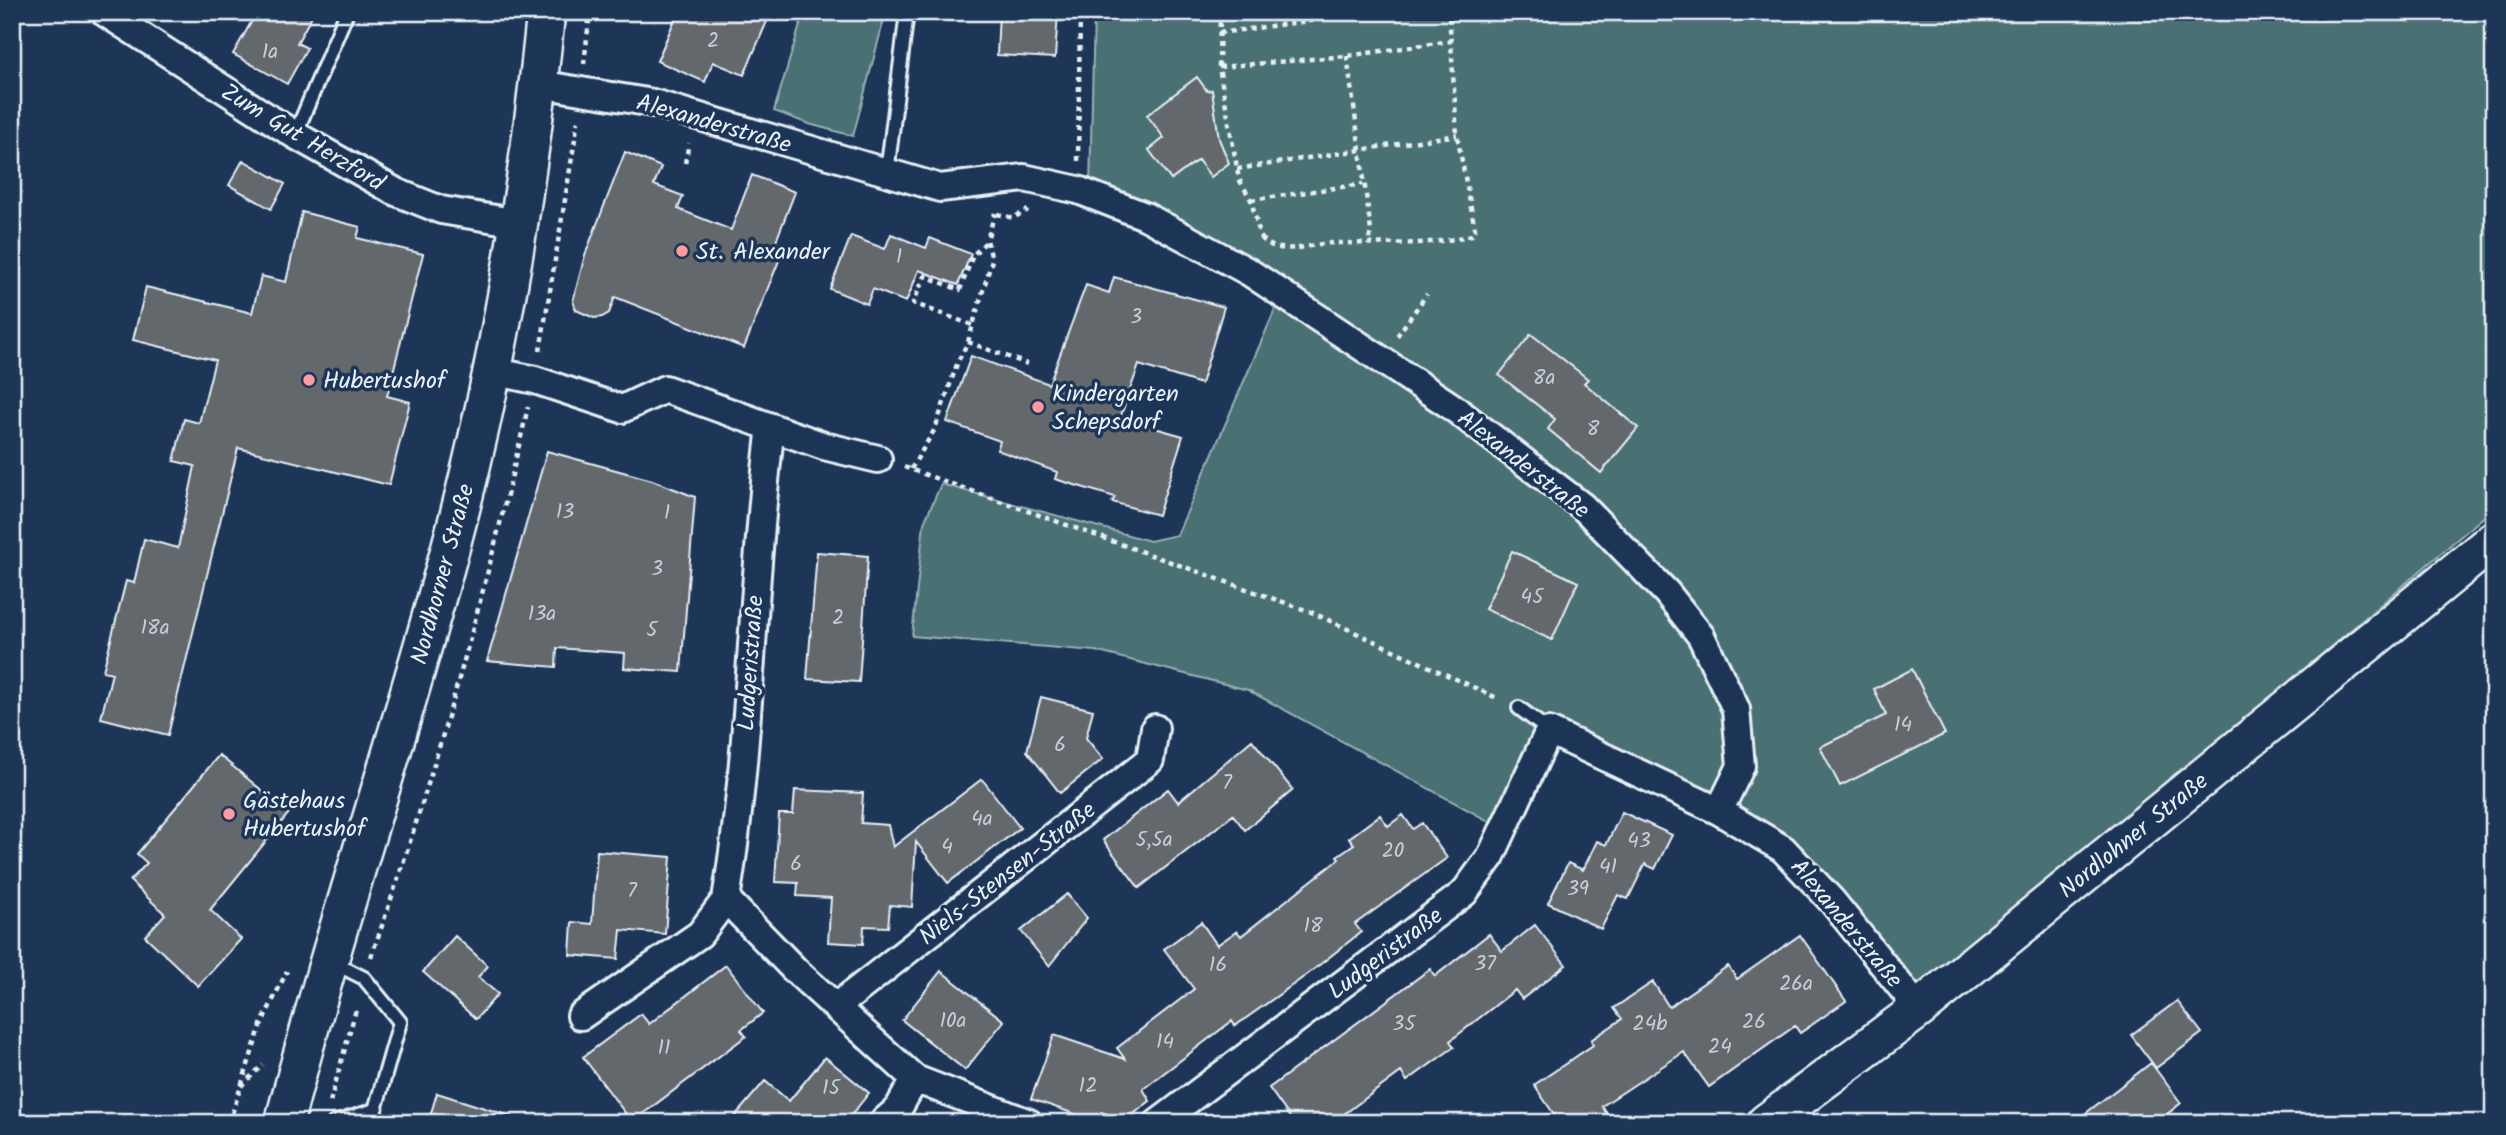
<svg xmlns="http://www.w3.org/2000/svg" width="2506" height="1135" font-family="Kalam,sans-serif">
<rect width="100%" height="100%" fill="#1d3557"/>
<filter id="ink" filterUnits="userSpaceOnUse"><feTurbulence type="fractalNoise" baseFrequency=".0143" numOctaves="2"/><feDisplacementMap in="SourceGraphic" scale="14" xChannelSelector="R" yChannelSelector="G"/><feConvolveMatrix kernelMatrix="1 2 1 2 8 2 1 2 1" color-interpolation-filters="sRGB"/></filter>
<g filter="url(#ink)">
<!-- green -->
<path fill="#4a7073" stroke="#99b0b6" stroke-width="2" d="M804,12H886L853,136L809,124L774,111Z
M1094,12H2494V508L1922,995L1786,867L1719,825L1533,738L1490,822L1248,690L1095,651L912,636L924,523L941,484L1150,541L1177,535L1275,310L1253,272L1090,188Z"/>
<!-- building -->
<path fill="#63676d" stroke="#e8f1f8" stroke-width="2" d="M257,12H314L297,43L307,48L287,84L233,54Z
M678,12H771L744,75L713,62L705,82L657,61Z
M999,12H1058L1055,58L997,55Z
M1197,77L1207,91L1212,90L1219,139L1229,163L1211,177L1198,160L1171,180L1149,150L1164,138L1147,115Z
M625,152L661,167L654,185L683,196L678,209L731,230L752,175L795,192L773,249L782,253L744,348L615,297L609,313L602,317L594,318L576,310L573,301L585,255Z
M243,160L285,184L271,209L229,185Z
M302,212L360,227L357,238L423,254L387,396L410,402L389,485L238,448L168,735L101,718L112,673L103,671L126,581L134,583L144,539L178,548L195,466L174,461L184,419L199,423L215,360L133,340L146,287L252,313L261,276L286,282Z
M891,234L926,248L930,238L971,254L958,285L919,270L906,302L873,289L867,304L830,289L851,236L885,249Z
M1114,277L1224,307L1201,384L1139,365L1120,418L1183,436L1158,515L1112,502L1115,497L1055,479L1057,472L997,450L1000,441L947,422L971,356L1049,384L1086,285L1109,293Z
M1531,334L1588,379L1584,383L1638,428L1601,473L1548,429L1555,419L1499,375Z
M547,451L652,480L695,497L681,672L624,668L625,653L557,648L556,667L487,661Z
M1512,551L1578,582L1552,640L1485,609Z
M817,552L868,556L859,682L807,679Z
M1912,669L1945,734L1840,786L1820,747L1886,715L1874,689Z
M1041,697L1093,710L1086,738L1103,759L1060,793L1027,751Z
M1252,740L1293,790L1245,830L1233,815L1139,888L1103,840L1168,789L1178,802Z
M219,755L289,813L210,910L241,939L198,986L145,936L165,914L130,881L147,863L137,854Z
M982,779L1020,828L948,883L916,842L912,907L890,905L888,927L864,926L863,944L828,942L831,898L797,896L798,883L775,882L779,814H793L795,790L863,793L861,823L888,825L893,847Z
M1622,812L1672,835L1655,869L1645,864L1628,899L1618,895L1601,929L1548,903L1568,863L1583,870L1597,841L1606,845Z
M1380,815L1388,826L1403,815L1413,829L1422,823L1447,858L1355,924L1361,932L1308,974L1235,1026L1232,1021L1143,1089L1150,1101L1126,1120L1101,1112L1098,1122L1031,1099L1054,1035L1125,1059L1117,1048L1194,989L1164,949L1201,922L1217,945L1237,931L1241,936L1339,859L1337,856L1354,844L1349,838Z
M597,851L671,857L665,934L621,930L618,959L570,955L572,922L592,924Z
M1067,894L1087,918L1049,966L1021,931Z
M1535,925L1566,965L1522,999L1515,990L1450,1041L1454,1047L1407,1081L1401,1072L1332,1123H1294L1269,1088L1430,969L1435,976L1489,934L1502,951Z
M1800,935L1846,1001L1800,1033L1795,1026L1709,1087L1684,1052L1602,1106L1613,1123H1560L1534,1085L1593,1045L1591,1040L1622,1019L1614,1008L1653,982L1669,1007L1728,966L1737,979Z
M455,936L488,966L478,977L498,994L476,1019L423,972Z
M726,965L763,1013L741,1030L746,1036L632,1122L583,1057L641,1014L649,1024Z
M941,971L1004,1021L965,1070L902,1020Z
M2177,1001L2202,1033L2156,1068L2131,1035Z
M825,1057L869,1093L845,1123H729L765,1081L789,1101Z
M2151,1063L2181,1103L2156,1123H2073Z
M437,1093L513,1117L512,1123H428Z"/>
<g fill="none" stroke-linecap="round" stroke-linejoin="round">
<defs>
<path id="lane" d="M295,135L347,12
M887,173L907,12
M1519,708L1549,731
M332,962L364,978L400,1022L375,1110L334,1123"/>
<path id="street" d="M104,12L295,135L396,192L441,210L519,223
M539,84L653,103L940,188L1024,178L1078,190L1145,216L1249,272L1451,406L1582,506L1667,593L1701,636L1736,709L1741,766L1719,811
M492,371L535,380L622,409L665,389L824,446L878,459
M771,427C751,584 752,743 726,899L795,970L915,1079L1029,1123
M837,1006L1150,760L1155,728
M581,1016L700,934L726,899
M882,1123L898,1109L915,1079
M1158,1123L1464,893L1491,856L1549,731L1719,811L1783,849L1832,901L1919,1009"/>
<path id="secondary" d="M284,1123C335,926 401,734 453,538C499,366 528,189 546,12
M1766,1123L1919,1009L2494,540"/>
</defs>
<!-- lane casing -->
<use href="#lane" stroke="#e8f1f8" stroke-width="18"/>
<!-- street casing -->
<use href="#street" stroke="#e8f1f8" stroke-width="32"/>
<!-- secondary casing -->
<use href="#secondary" stroke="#e8f1f8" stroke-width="42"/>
<!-- path -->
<path stroke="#e8f1f8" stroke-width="4.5" stroke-dasharray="5 5" stroke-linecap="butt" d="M1220,12L1219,67L1239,179L1251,200L1261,239
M1219,33L1376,12
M1347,56L1371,231L1368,245
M584,64L590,12
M1219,67L1347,56L1451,41
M1078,161L1080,12
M685,163L689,143
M1237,169L1457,135
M1251,200L1363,184
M997,214L1013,218L1028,210
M1261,238C1266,242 1269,245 1275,247C1295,252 1315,243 1335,243C1382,243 1426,247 1472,235L1475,229L1457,135L1449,12
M972,325L913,303L925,276L960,290L973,255L987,241
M1397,336L1427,294
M968,342L1027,364
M540,351L578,121
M904,467L1311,612L1499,699
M911,469L935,429L958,361L968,342L992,260L987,240L995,213
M371,957C435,777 485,593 528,407
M241,1086L263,1065
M330,1102L357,1006
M229,1123L261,1025L287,971"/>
<!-- lane -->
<use href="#lane" stroke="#1d3557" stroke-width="12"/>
<!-- street -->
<use href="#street" stroke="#1d3557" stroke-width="26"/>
<!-- secondary -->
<use href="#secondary" stroke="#1d3557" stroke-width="37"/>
</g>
</g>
<!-- markers -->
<g fill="#ff9aa2" stroke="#1d3557" stroke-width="2.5">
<circle cx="682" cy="251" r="7"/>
<circle cx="309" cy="380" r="7"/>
<circle cx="1038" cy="407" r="7"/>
<circle cx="229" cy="814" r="7"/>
</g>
<g text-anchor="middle" stroke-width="7" stroke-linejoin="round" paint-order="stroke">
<!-- number labels -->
<g font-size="21" fill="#c7ced5">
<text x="713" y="47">2</text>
<text x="270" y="58">1a</text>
<text x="899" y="263">1</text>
<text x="1136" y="323">3</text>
<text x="1544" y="384">8a</text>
<text x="1593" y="435">8</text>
<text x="565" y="518">13</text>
<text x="667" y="519">1</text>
<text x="657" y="575">3</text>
<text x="1532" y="603">45</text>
<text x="542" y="620">13a</text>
<text x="838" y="624">2</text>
<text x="155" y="634">18a</text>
<text x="652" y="636">5</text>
<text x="1903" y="731">14</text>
<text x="1060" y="751">6</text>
<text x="1227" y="789">7</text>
<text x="982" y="825">4a</text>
<text x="1154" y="846">5,5a</text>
<text x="1639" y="847">43</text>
<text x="947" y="853">4</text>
<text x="1393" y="857">20</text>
<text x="796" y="870">6</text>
<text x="1608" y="873">41</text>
<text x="1578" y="895">39</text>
<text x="632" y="897">7</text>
<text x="1313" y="932">18</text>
<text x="1485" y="970">37</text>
<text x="1218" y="971">16</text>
<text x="1796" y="990">26a</text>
<text x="953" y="1027">10a</text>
<text x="1754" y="1028">26</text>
<text x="1404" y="1030">35</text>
<text x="1650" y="1030">24b</text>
<text x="1165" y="1048">14</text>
<text x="1720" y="1053">24</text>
<text x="664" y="1054">11</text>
<text x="1088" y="1092">12</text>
<text x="831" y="1094">15</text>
</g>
<!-- street labels -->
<g font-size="24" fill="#e8f1f8" stroke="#1d3557">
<text transform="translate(714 123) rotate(16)" y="8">Alexanderstraße</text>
<text transform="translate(303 137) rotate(31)" y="8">Zum Gut Herzford</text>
<text transform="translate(1524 464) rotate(38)" y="8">Alexanderstraße</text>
<text transform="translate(442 574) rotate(-75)" y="8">Nordhorner Straße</text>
<text transform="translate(750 663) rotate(-86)" y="8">Ludgeristraße</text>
<text transform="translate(2133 835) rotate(-39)" y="8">Nordlohner Straße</text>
<text transform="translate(1007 873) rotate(-38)" y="8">Niels-Stensen-Straße</text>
<text transform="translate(1847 923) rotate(50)" y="8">Alexanderstraße</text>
<text transform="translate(1385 953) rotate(-37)" y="8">Ludgeristraße</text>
</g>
<!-- poi labels -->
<g font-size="24" fill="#e8f1f8" stroke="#1d3557" text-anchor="start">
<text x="696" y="259">St. Alexander</text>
<text x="323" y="388">Hubertushof</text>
<text x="1052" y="401">Kindergarten<tspan x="1052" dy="28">Schepsdorf</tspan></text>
<text x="243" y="808">Gästehaus<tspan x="243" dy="28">Hubertushof</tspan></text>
</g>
</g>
<!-- margin -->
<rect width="2506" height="1135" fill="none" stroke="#1d3557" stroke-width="42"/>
<rect x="21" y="21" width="2464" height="1093" fill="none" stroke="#e8f1f8" stroke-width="2.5" filter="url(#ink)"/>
</svg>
